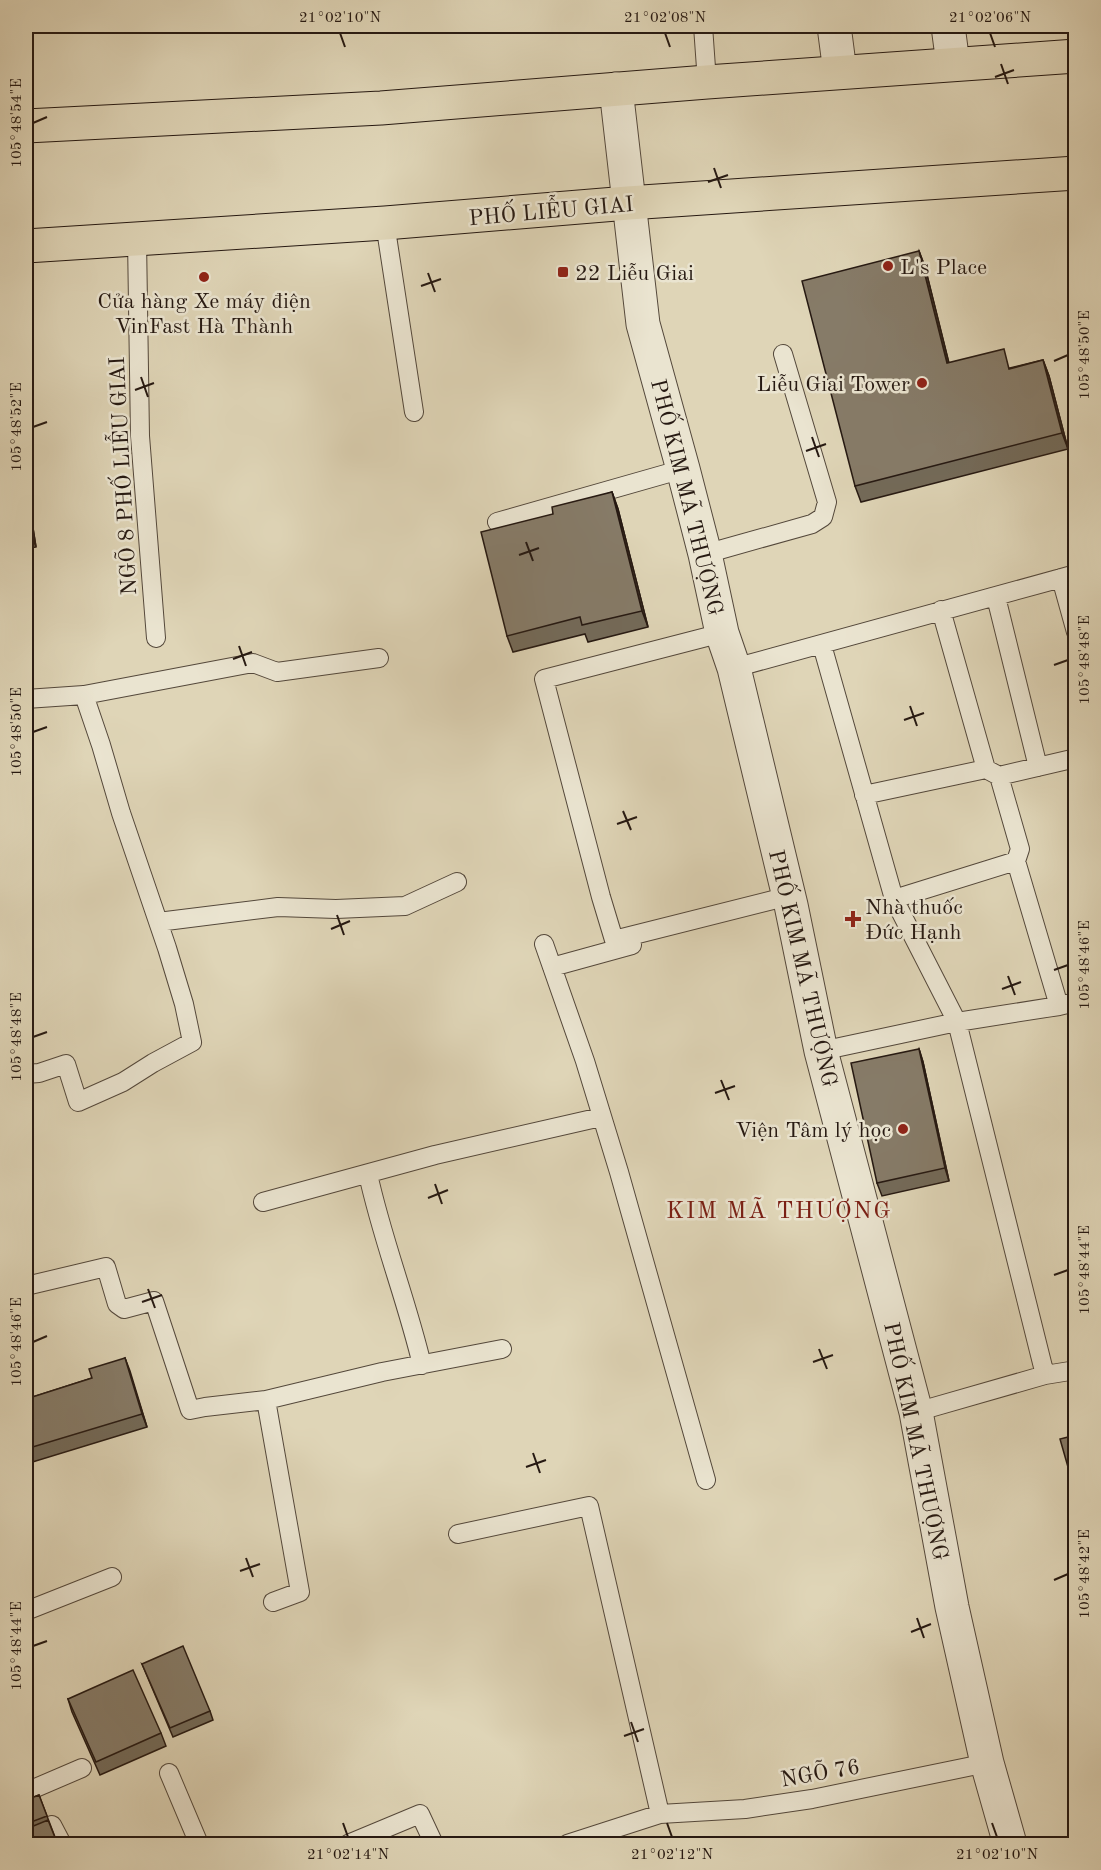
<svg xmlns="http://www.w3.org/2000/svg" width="1101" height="1870" font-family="'Old Standard TT',serif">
<rect width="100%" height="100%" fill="#dfd5b7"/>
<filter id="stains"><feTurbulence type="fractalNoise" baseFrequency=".00333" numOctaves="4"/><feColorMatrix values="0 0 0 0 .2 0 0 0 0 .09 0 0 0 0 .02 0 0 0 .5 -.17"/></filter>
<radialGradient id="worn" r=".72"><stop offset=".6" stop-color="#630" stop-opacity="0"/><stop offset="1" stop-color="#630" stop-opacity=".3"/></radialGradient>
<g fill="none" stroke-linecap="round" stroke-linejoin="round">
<defs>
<path id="service" d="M703,26L707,82
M385,223L414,412
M137,239L140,436L156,638
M497,522L683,469
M705,554L812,524L823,517L827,502L783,354
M1061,578L1076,632
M996,597L1038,767
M941,610L986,769
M722,633L544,679L601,897L614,940L789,896
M822,645L894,899L957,1022L1045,1375
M734,668L1076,574
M26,699L84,695L253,663L277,672L379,658
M999,776L1020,849L1016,861L1059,1006
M864,795L986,769L999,776L1076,758
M894,899L1016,861
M158,922L278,907L336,909L405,906L457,882
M544,944L585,1061L619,1172L706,1480
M552,967L632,945
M821,1051L957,1022L1059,1006L1076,1002
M26,1074L39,1073L66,1064L78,1102L123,1082L153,1063L192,1042L184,1004L167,948L121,813L101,745L84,695
M368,1174C382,1239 407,1301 422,1365
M263,1202L435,1155L601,1117
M26,1286L106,1267L117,1304L124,1309L154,1301L190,1410L205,1407L266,1400L382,1372L502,1349
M266,1400L300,1592L273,1602
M916,1412L1045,1375L1076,1370
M458,1534L589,1506L660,1814
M26,1611L112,1577
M169,1773L199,1844
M26,1792L82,1768
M52,1825L62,1844
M348,1844L420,1814L434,1844
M567,1844L660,1814L745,1809L812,1799L987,1763"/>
<path id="minor" d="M834,26L840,72
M948,26L953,64
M616,89L643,324L683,469L705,554L722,633L734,668L791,905L821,1051L916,1412L952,1607L987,1763L1010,1844"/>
<path id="primary" d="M26,126L381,108L707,82L1076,56
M26,246L385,223L628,203L1076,173"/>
</defs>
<!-- service casing -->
<use href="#service" stroke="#54483b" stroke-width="20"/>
<!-- minor casing -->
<use href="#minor" stroke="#54483b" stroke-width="35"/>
<!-- primary casing -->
<use href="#primary" stroke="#261912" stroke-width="35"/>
<!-- service -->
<use href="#service" stroke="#eae4d0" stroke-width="18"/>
<!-- minor -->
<use href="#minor" stroke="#eae4d0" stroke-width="33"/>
<!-- primary -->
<use href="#primary" stroke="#dfd5b7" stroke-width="33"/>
</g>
<!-- wall -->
<path fill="#736a59" stroke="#261912" stroke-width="1.5" d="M919,251L925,267L949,363L1010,368L1043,360L1049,376L1068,449L861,502L855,486Z
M26,484L36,547L26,549Z
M612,492L618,509L648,627L588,642L585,634L513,652L507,636L553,514Z
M919,1049L923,1062L949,1181L882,1196L877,1183Z
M125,1358L147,1427L26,1464V1399L92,1378Z
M142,1664L210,1711L213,1720L173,1737Z
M68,1699L161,1733L166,1746L100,1775L72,1712Z
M39,1795L58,1845H26V1800Z"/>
<!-- shaded-wall -->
<path fill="#5e5649" stroke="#261912" stroke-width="1.5" d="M919,251L925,267L953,380L947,363Z
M1043,360L1049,376L1068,449L1062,433Z
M26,484L36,547L31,534L26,500Z
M612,492L618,509L648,627L642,611Z
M919,1049L923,1062L949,1181L945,1168Z
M125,1358L130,1371L147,1427L142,1414Z"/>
<!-- building -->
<path fill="#867b68" stroke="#261912" stroke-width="1.5" d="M919,251L947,363L1004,349L1009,369L1043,360L1062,433L855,486L802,281Z
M612,492L642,611L582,625L580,617L507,636L481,532L553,514L552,507Z
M26,500L31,534L26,535Z
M919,1049L945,1168L877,1183L851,1063Z
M125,1358L142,1414L26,1449V1399L92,1378L89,1369Z
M1076,1435V1495L1060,1439Z
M183,1646L210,1711L170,1728L142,1664Z
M133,1670L161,1733L96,1762L68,1699Z
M39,1795L47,1816L26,1824V1800Z
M48,1820L58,1845H26V1829Z"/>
<!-- ticks -->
<path fill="none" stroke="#261912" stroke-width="2" d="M340,33L345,47M665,33L670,47M990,33L995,47M1001,64L1008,84M995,77L1014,70M33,123L47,117M714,168L721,188M708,182L728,175M428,273L435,292M421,286L441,279M1054,361L1068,355M141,377L148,397M135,390L154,383M33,427L47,422M812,437L819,457M806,451L826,444M526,542L533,561M519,555L539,548M239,646L246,666M233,659L252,652M1054,665L1068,660M910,706L917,726M904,720L924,713M33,732L47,727M623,811L631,830M617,824L637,817M337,915L344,935M331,929L350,921M1054,970L1068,965M1008,976L1015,995M1002,989L1021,982M33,1037L47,1032M721,1080L729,1100M715,1093L735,1086M435,1184L442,1204M428,1198L448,1190M1054,1275L1068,1270M148,1289L155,1308M142,1302L162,1295M33,1342L47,1336M819,1349L827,1369M813,1362L833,1355M533,1453L540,1473M526,1467L546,1460M246,1558L253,1577M240,1571L260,1564M1054,1580L1068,1574M917,1618L924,1638M911,1632L931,1624M33,1646L47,1641M631,1722L638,1742M624,1736L644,1729M343,1823L348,1837M667,1823L672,1837M992,1823L997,1837"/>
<!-- markers -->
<g fill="#8f2418" stroke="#eae4d0" stroke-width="2">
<circle cx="888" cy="266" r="6"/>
<rect x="557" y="266" width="12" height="12" rx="3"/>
<circle cx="204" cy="277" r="6"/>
<circle cx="922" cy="383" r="6"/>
<path d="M850 910h6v6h6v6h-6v6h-6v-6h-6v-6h6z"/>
<circle cx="903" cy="1129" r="6"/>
</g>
<g text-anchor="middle" stroke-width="5" stroke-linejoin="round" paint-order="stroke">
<!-- street labels -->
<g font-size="22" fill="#261912" stroke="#eae4d0">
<text transform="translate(551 210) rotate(-5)" y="8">PHỐ LIỄU GIAI</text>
<text transform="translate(122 476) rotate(-93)" y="8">NGÕ 8 PHỐ LIỄU GIAI</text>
<text transform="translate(688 497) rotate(76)" y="8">PHỐ KIM MÃ THƯỢNG</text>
<text transform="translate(804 968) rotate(77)" y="8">PHỐ KIM MÃ THƯỢNG</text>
<text transform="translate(917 1441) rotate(78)" y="8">PHỐ KIM MÃ THƯỢNG</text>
<text transform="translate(820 1772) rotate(-10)" y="8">NGÕ 76</text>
</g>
<!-- poi labels -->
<g font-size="22" fill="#261912" stroke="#eae4d0" text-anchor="start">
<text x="900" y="274">L's Place</text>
<text x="575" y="280">22 Liễu Giai</text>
<text x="204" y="308" text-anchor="middle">Cửa hàng Xe máy điện<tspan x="204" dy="25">VinFast Hà Thành</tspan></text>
<text x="910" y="391" text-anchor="end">Liễu Giai Tower</text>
<text x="865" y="914">Nhà thuốc<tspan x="865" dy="25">Đức Hạnh</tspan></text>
<text x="891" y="1137" text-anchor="end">Viện Tâm lý học</text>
</g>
<!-- neighbourhood labels -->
<g font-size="24" letter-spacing="1.5" fill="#7a1f14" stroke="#eae4d0">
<text x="779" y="1218">KIM MÃ THƯỢNG</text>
</g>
</g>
<!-- margin -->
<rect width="1101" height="1870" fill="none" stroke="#dfd5b7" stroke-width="66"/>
<rect x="33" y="33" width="1035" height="1804" fill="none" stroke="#261912" stroke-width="2"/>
<g font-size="15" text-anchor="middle" fill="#261912">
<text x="340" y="22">21°02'10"N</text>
<text x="665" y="22">21°02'08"N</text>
<text x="990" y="22">21°02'06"N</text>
<text transform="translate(16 123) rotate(-90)" y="5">105°48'54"E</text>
<text transform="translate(1084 355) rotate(-90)" y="5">105°48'50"E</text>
<text transform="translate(16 427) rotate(-90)" y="5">105°48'52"E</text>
<text transform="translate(1084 660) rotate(-90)" y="5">105°48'48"E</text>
<text transform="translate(16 732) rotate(-90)" y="5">105°48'50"E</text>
<text transform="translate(1084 965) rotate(-90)" y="5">105°48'46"E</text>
<text transform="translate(16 1037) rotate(-90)" y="5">105°48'48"E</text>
<text transform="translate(1084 1270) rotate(-90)" y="5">105°48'44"E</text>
<text transform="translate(16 1342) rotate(-90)" y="5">105°48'46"E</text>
<text transform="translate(1084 1574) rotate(-90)" y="5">105°48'42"E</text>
<text transform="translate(16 1646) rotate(-90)" y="5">105°48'44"E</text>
<text x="348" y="1859">21°02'14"N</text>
<text x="672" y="1859">21°02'12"N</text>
<text x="997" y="1859">21°02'10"N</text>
</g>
<rect width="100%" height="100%" filter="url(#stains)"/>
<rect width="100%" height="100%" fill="url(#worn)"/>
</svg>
